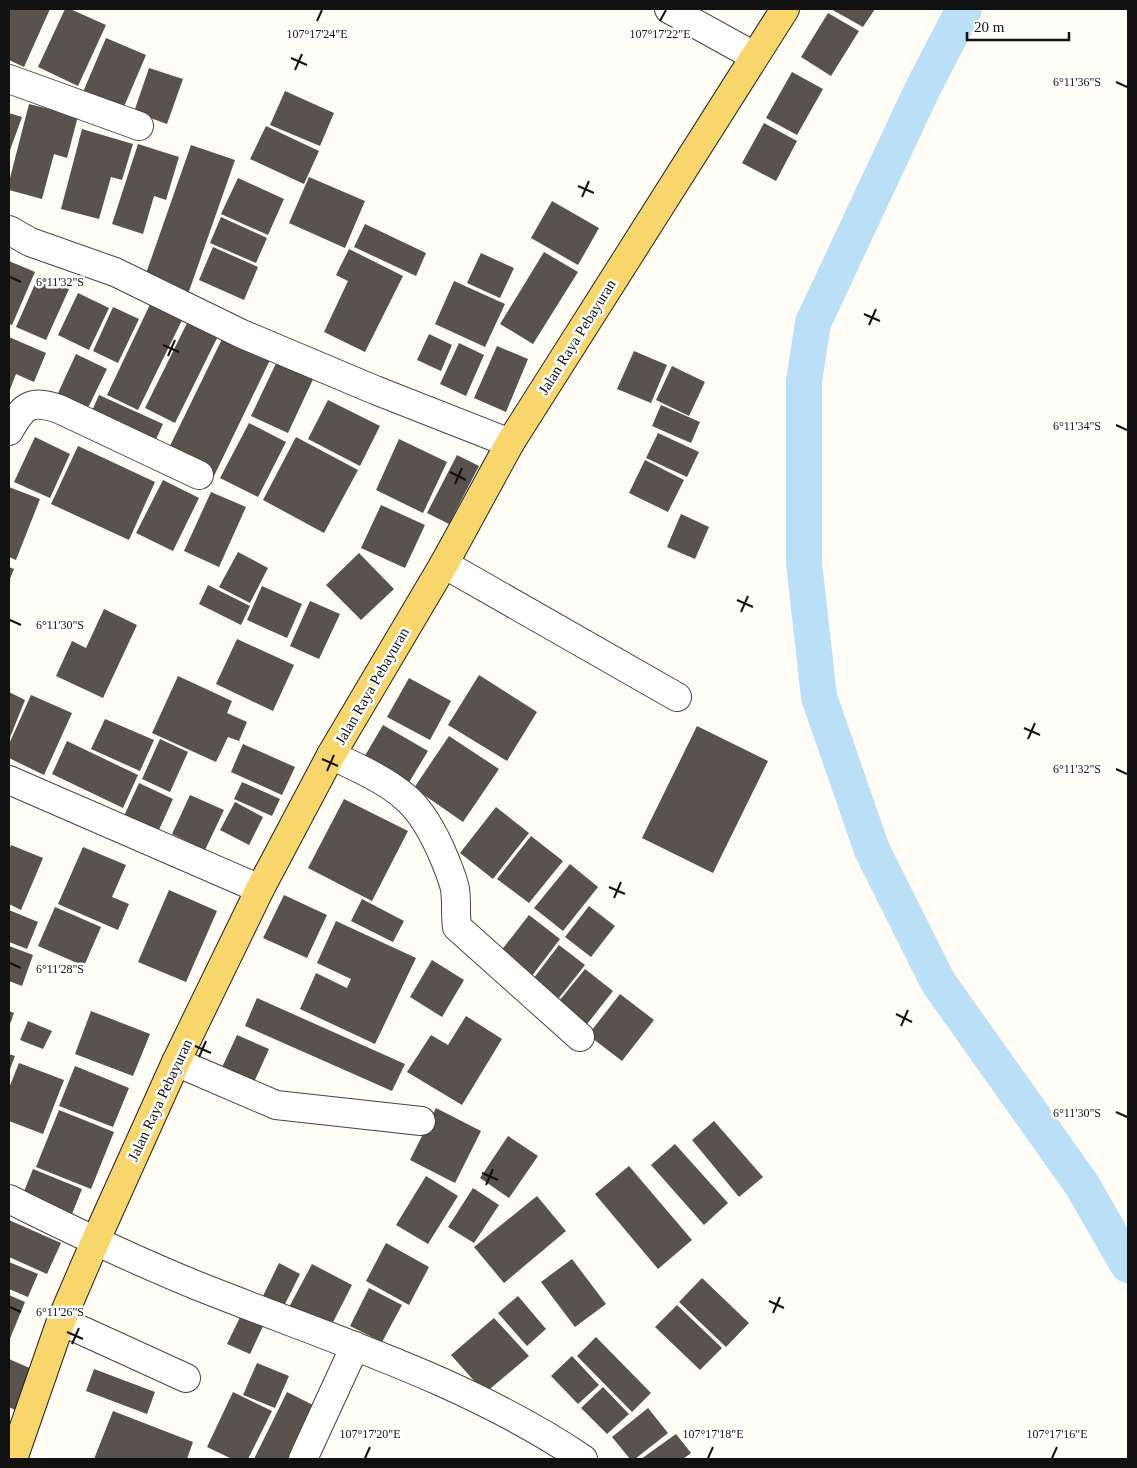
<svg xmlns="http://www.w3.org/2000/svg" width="1137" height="1468" font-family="'Times New Roman',serif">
<rect width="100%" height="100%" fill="#fffdf5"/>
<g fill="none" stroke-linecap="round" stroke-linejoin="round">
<!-- canal -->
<path stroke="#b9e0f7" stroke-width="36" d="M964,9L922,90L813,323L804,381V563L819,697L872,850L938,982L1082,1185L1128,1265"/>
</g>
<!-- building -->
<path fill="#5a524d" d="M9,9H50L24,67L9,60Z
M65,9H70L106,25L78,86L38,67Z
M831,9H875L863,27Z
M828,13L859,31L831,76L801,57Z
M106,38L146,55L123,109L83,92Z
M149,68L183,79L167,124L134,112Z
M792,72L823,89L797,135L766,118Z
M285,91L334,113L320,146L270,125Z
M29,104L78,116L67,158L54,154L42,199L9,190V182Z
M9,113L22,117L9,153Z
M764,123L797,141L776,181L742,163Z
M266,126L319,151L304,184L250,159Z
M82,129L133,144L122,180L111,177L99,219L61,209Z
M138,144L179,157L166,200L154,196L143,234L112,224Z
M191,145L235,160L187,297L143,282Z
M309,177L365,201L345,248L289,223Z
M238,178L284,199L268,235L221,214Z
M552,201L599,228L578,265L531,238Z
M221,217L267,238L256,263L210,243Z
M365,224L426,253L416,276L354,247Z
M213,247L258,267L244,300L199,280Z
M349,249L403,276L365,352L324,332L348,281L336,275Z
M544,252L578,272L533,344L500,324Z
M481,253L514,268L500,298L467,283Z
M9,261L35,272L12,325L9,324Z
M39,275L69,289L46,340L16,327Z
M454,281L505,304L485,347L435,324Z
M78,293L109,308L89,350L58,335Z
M154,296L186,312L138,410L107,395Z
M113,307L139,319L118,363L93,351Z
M192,313L222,328L175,423L145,408Z
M429,334L452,345L441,371L417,360Z
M224,335L271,358L214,476L166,454Z
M9,337L46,353L34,382L16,374L9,392Z
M459,343L484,355L466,396L440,384Z
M497,346L528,359L506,412L474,398Z
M634,351L667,365L651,403L617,389Z
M76,354L107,369L83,418L53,404Z
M280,355L316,373L288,433L251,416Z
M672,366L705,382L689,416L656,400Z
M99,395L163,424L152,448L88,420Z
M328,400L380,426L360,466L308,439Z
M661,405L700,422L691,443L652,426Z
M249,423L286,442L258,497L220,478Z
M658,433L699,452L687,477L646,458Z
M35,437L70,454L50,498L14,482Z
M296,437L358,470L324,533L263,500Z
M399,439L447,462L423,513L376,490Z
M78,446L155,482L129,540L51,504Z
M457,455L479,466L449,524L427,513Z
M645,460L684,480L668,512L629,493Z
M163,480L199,498L173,551L136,533Z
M9,487L40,499L16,560L9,557Z
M211,492L246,507L219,567L184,551Z
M381,505L425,525L405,568L361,548Z
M681,514L709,527L695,559L667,547Z
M238,552L268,568L250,603L219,587Z
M359,553L394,589L361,620L326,585Z
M9,567L14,569L9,581Z
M208,585L250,606L241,625L199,604Z
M262,586L302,604L287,638L247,620Z
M310,601L340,614L319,659L290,646Z
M104,609L137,625L103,698L56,676L72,641L86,648Z
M237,639L294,665L273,711L216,684Z
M479,675L537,712L507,761L448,725Z
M178,676L232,701L227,713L247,722L239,741L228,737L216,762L152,733Z
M409,678L451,701L430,740L387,717Z
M9,692L25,700L9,740Z
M31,695L72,713L44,775L9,758V744Z
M105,719L154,740L140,771L91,749Z
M383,725L428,751L408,784L363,759Z
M697,726L768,761L713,873L642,838Z
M449,736L499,769L463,822L414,788Z
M160,739L188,752L170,792L142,779Z
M67,741L138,775L123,808L52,774Z
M243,744L295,767L282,795L231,772Z
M242,782L280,799L272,816L234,799Z
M139,783L173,799L158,832L124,816Z
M190,795L224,810L205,850L172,834Z
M344,799L408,831L372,901L308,868Z
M235,802L263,817L249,845L220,830Z
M496,807L529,833L493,879L460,853Z
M531,836L563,861L529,903L497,879Z
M11,845L43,858L21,910L9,904V851Z
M83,847L126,865L112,897L129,904L118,930L58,904Z
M570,864L598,887L563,931L534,908Z
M169,890L217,911L186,982L138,962Z
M284,895L327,915L307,958L263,938Z
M362,899L404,921L393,942L351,921Z
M589,906L615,926L591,957L565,937Z
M55,907L101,927L84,966L38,946Z
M9,910L38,922L27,949L9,942Z
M529,915L560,939L528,981L497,956Z
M336,921L416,958L375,1044L300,1009L316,973L347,988L351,979L317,963Z
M559,945L585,965L555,1003L530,983Z
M9,946L33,955L22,986L9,981Z
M432,960L464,980L442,1017L410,997Z
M585,969L613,991L584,1028L555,1006Z
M620,994L654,1020L622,1061L588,1035Z
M257,998L405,1064L392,1091L245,1026Z
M9,1011L14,1013L9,1027Z
M91,1011L150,1034L133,1076L75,1054Z
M466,1016L502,1039L462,1105L407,1072L431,1035L448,1045Z
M28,1021L52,1031L43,1049L20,1040Z
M237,1035L269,1049L250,1091L218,1076Z
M9,1054L15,1056L9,1072Z
M19,1063L64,1080L43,1134L9,1121V1088Z
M75,1066L129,1088L113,1127L59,1106Z
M436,1108L481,1131L455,1183L410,1160Z
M59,1110L114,1132L91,1189L36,1167Z
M714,1121L763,1177L739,1197L692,1140Z
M508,1136L538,1156L509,1198L480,1178Z
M675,1144L728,1203L704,1225L651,1165Z
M629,1166L692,1240L658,1269L595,1194Z
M33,1169L82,1189L70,1219L21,1199Z
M426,1176L458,1196L428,1244L396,1225Z
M473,1188L499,1205L474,1243L448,1227Z
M537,1196L566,1231L504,1283L474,1247Z
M9,1220L61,1243L47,1274L9,1257Z
M386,1243L429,1267L409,1305L366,1281Z
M572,1259L606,1304L575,1327L541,1282Z
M9,1262L38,1274L28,1297L9,1289Z
M279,1263L300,1274L283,1308L262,1298Z
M312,1264L352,1285L328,1332L287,1311Z
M702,1278L749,1323L726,1347L679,1302Z
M369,1288L402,1305L382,1342L350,1326Z
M9,1295L25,1302L9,1341Z
M518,1296L546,1329L527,1346L498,1313Z
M677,1305L722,1348L700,1370L655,1327Z
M242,1313L264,1324L250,1354L227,1344Z
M494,1318L529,1356L485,1393L451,1355Z
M596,1337L651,1393L632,1412L577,1356Z
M572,1356L599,1385L578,1404L551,1376Z
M9,1359L32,1369L15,1410L9,1407Z
M257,1363L289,1376L275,1408L243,1395Z
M94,1369L155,1392L147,1414L86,1391Z
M603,1387L629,1414L607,1434L581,1408Z
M233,1392L272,1411L248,1459H232L207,1447Z
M287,1392L319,1408L295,1459H254Z
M648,1408L668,1433L635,1459H630L612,1437Z
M113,1411L193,1442L187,1459H94Z
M676,1434L691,1453L683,1459H641Z"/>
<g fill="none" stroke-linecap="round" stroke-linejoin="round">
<defs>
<path id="minor" d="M669,9L754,56
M9,79L139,126
M9,230L30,242L115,272L242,334L375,390L510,443
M9,431C23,406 30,399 59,409L199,475
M444,564L677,697
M331,755C356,767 384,779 405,797C424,813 436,838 445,860C449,870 453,879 455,889C457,902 455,914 457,927L580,1037
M9,780L260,889
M176,1062L276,1105L421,1121
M9,1199C71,1230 134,1260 198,1286C328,1338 466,1380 583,1459
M61,1321L186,1378
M303,1459L355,1346"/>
<path id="major" d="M13,1459L61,1321L95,1242L176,1062L260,889L331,755L444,564L510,443L785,9"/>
</defs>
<!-- minor casing -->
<use href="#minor" stroke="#444" stroke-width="30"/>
<!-- major casing -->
<use href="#major" stroke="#222" stroke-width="30"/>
<!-- minor -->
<use href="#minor" stroke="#fff" stroke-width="28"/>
<!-- major -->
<use href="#major" stroke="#f9d66b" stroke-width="28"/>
</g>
<!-- ticks -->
<path fill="none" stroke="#111" stroke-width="2" d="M317,21L322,10M660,21L666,10M291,58L307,65M295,70L302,54M1116,82L1127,87M578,186L594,193M582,197L589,181M10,277L21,282M864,314L880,321M869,325L876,309M163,345L179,352M168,356L175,340M1116,425L1127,430M450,472L466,480M455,484L462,468M737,600L753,607M741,612L748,596M10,620L21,625M1024,728L1040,735M1028,739L1035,723M322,759L338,766M1116,769L1127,774M327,771L334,755M609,887L625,894M614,898L621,882M10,963L21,968M896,1014L912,1022M901,1026L908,1010M195,1046L211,1053M199,1057L206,1041M1116,1112L1127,1117M482,1173L498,1180M486,1185L493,1169M769,1301L784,1308M10,1307L21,1312M773,1313L780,1297M67,1332L83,1339M72,1344L79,1328M365,1458L370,1447M708,1458L713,1447M1052,1458L1057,1447"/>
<g text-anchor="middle" stroke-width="5" stroke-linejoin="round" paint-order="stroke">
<!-- street labels -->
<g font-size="15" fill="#111" stroke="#fff">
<text transform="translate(577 337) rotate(-58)" y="5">Jalan Raya Pebayuran</text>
<text transform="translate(372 686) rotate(-60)" y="5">Jalan Raya Pebayuran</text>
<text transform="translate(160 1100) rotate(-65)" y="5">Jalan Raya Pebayuran</text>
</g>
</g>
<g font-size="12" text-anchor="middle" fill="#111" stroke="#fff" stroke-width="5" stroke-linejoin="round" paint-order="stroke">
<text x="660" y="38">107°17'22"E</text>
<text x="317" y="38">107°17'24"E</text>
<text x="1077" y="86">6°11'36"S</text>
<text x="60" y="286">6°11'32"S</text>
<text x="1077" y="430">6°11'34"S</text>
<text x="60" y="629">6°11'30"S</text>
<text x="1077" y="773">6°11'32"S</text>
<text x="60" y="973">6°11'28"S</text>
<text x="1077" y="1117">6°11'30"S</text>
<text x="60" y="1316">6°11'26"S</text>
<text x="370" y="1438">107°17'20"E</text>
<text x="713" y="1438">107°17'18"E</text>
<text x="1057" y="1438">107°17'16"E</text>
</g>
<!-- border -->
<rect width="1137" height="1468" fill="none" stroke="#111111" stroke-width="20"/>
<!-- scale -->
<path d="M967 32v8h102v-8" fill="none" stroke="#111111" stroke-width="2.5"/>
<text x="974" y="32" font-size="15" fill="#111111" stroke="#ffffff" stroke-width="4" paint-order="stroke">20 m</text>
</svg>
